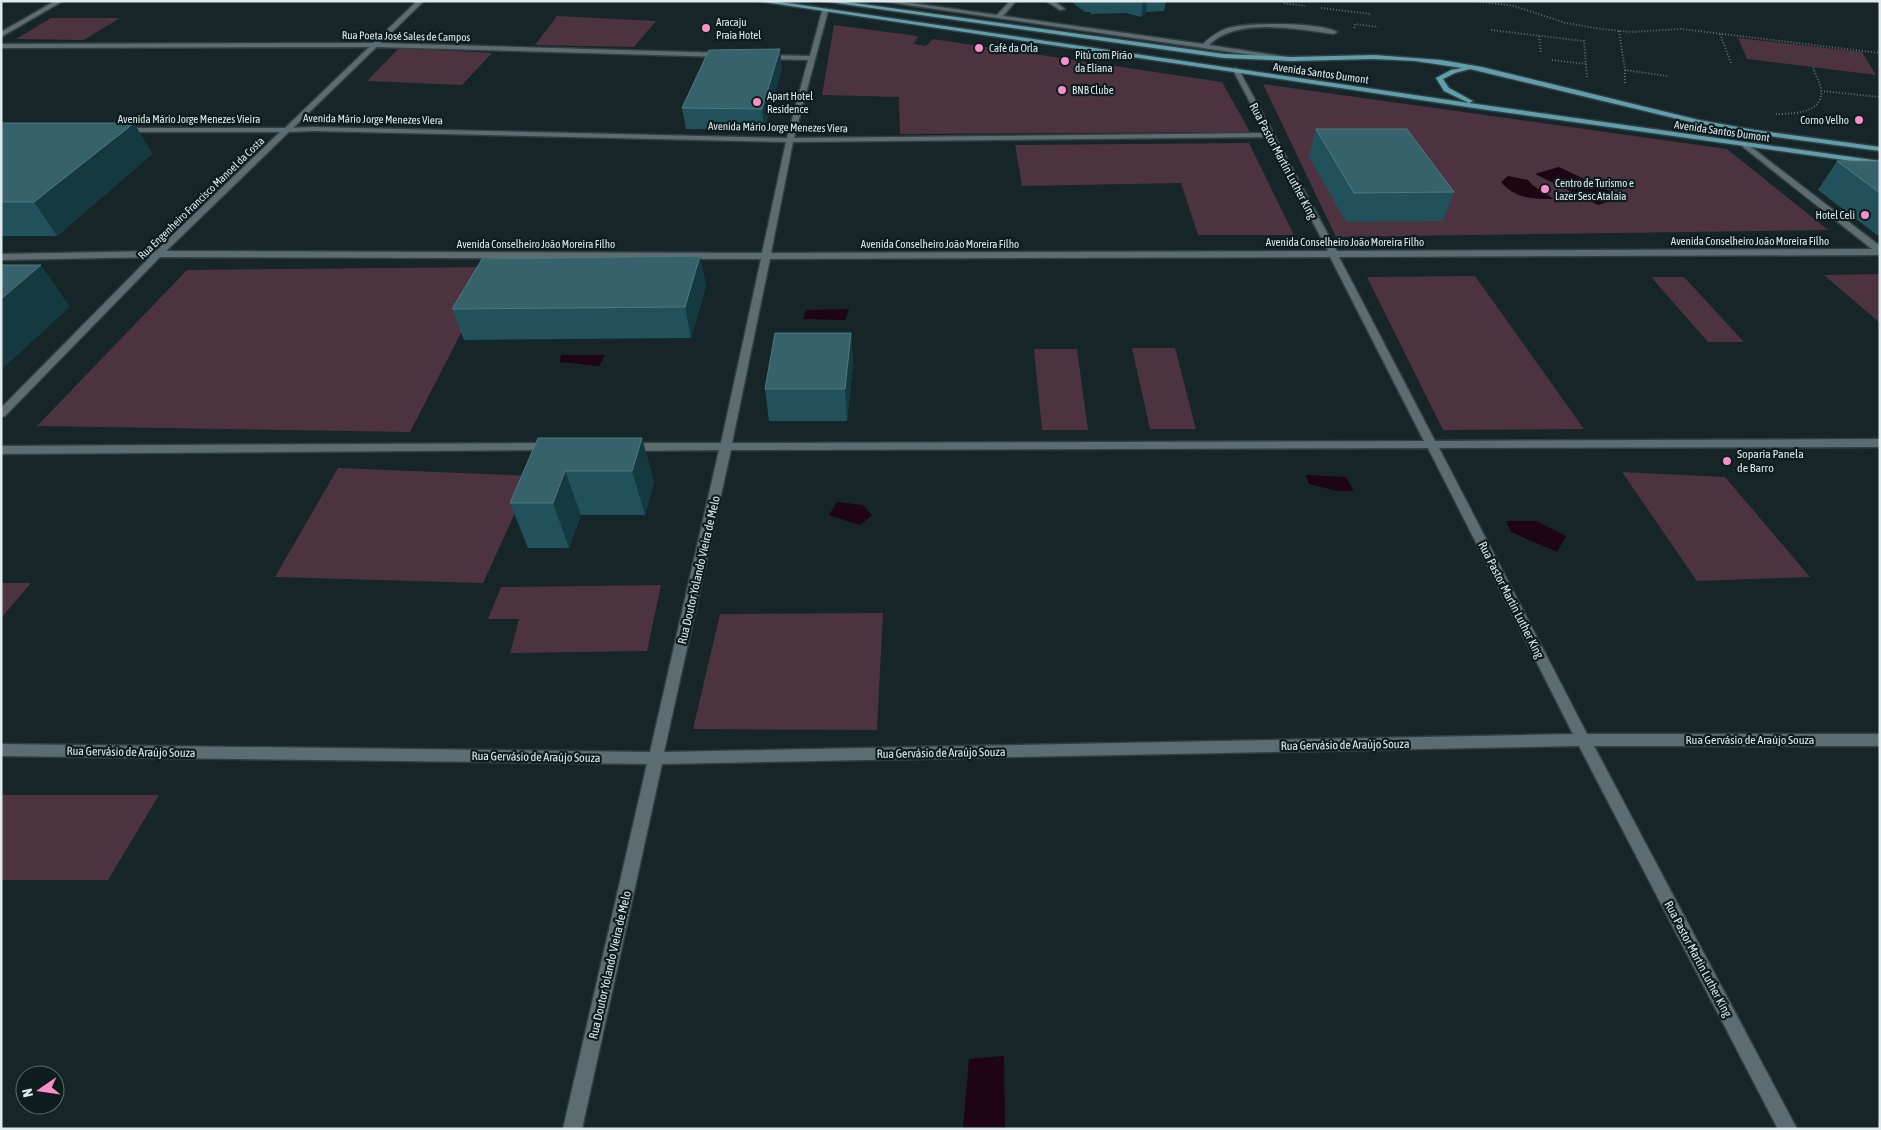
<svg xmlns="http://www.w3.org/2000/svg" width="1881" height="1130" font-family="'Asap Condensed',sans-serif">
<rect width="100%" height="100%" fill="#152528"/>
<!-- green -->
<path fill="#4c333f" d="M557,16L656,21L634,47L535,45Z
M51,18H120L84,40L16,39Z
M834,25L918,36L914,44L926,46L933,39L1222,82L1250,132L900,134L899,97L822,95Z
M1738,38L1862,52L1876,75L1747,59Z
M399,48L492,53L462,85L367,81Z
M1263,84L1727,149L1828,230L1336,237Z
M1249,143L1294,235H1198L1181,183L1022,186L1015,145Z
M495,267L410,432L37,426L187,270Z
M1880,274V323L1824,275Z
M1475,276L1584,429L1443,430L1367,277Z
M1651,277H1684L1744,342H1708Z
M1132,348H1175L1196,429H1150Z
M1034,349H1077L1088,430H1042Z
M338,468L532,476L483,583L275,577Z
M1622,472L1725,477L1810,577L1697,581Z
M1,583H31L1,618Z
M661,585L647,651L510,653L519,619H488L501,587Z
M883,613L877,730L693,729L720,614Z
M1,795H159L108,880H1Z"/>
<!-- water -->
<path fill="#1f0413" d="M1559,167L1622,197L1598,205L1535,174Z
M1508,176L1528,180C1534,189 1545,191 1553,199C1532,199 1516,199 1501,182Z
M849,309L845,320L803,319L806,310Z
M561,355H605L599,366L560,362Z
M1306,475L1346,477L1354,491H1338L1309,484Z
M837,502L863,505L872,515L860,525L829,515Z
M1506,521H1536L1566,536L1557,552L1511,532Z
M1004,1056L1005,1129H963L969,1059Z"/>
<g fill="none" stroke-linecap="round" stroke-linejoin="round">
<defs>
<path id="service" d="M880,1H897L997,15L1010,1H1016L1003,16L1203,44C1210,37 1216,33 1225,29C1244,22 1321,22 1337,32L1334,34C1298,29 1237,17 1209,45L1294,58L1295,59L1292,61Z
M1046,1H1054L1065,9L1060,10Z"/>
<path id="minor" d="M55,1H63L1,37V32Z
M825,9L828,11L794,138L1266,133L1233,70L1236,68L1239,70L1337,251L1872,249L1743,147V143H1746L1880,246V255L1339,257L1435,441L1880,439V447L1439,448L1587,734H1880V746H1594L1797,1129H1778L1579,746L662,764L582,1129H563L647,764L1,756V744L650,752L719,450L627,451L621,447L627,443H721L761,259L158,257L1,260V254L158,251L762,253L786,142L314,131L288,132L284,130L288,128L314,127L787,138L808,60L766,59L763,57L766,55L810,56L822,11ZM1268,137L1328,251L771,253L793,142ZM1330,257L1424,441L732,443L770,259ZM1428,448L1573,734L664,752L731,450Z
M377,43L724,53L727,55L724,57L377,47L1,48V44Z
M550,443L556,447L554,450L1,454V446Z"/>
<path id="tertiary" d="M417,1H424L161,256L5,416L1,417V408L155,252L280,132H118V128H285Z"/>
<path id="primary" d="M757,1H774L1469,103L1444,91L1436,78L1451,70L1462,68L1415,61L1374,59L1292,61L1224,58L822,1H840L1224,54L1292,57L1374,55L1441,60L1482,67L1699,120L1755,130L1880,147V151L1755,134L1699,124L1470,69L1455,73L1443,79L1449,88L1471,100L1473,101L1469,103L1880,161V165L1481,109Z"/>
</defs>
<!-- service casing -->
<use href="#service" stroke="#333e41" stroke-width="3"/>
<!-- minor casing -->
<use href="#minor" stroke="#333e41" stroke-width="3"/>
<!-- tertiary casing -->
<use href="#tertiary" stroke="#333e41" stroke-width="3"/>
<!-- primary casing -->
<use href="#primary" stroke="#333e41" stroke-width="3"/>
<!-- path -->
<path stroke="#5f6d70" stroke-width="2" stroke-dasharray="1 2" stroke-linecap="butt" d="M1284,1L1283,3L1305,6
M1474,1L1514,6L1566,23L1601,29L1631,32L1681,29L1880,53
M1321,8L1370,14
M1354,28L1355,24L1378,27
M1491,30L1584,41L1587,77
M1619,31L1625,70L1667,76
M1720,34L1731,63
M1539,36L1541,53
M1552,60L1586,64
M1625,70V85
M1821,91L1880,97
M1776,114C1792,114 1825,113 1821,89C1820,82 1815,74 1813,67"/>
<!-- service -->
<use href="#service" fill="#5b6d71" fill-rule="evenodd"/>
<!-- minor -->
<use href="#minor" fill="#5b6d71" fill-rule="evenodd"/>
<!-- tertiary -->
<use href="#tertiary" fill="#5b6d71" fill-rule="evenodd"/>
<!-- primary -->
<use href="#primary" fill="#5e9fab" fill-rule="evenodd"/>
</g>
<!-- wall -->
<path fill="#21525b" d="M1070,1H1166L1164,11L1146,12L1141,17L1126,13L1090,14L1091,12H1085Z
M782,69L764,130L686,129L682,108Z
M1,123H134L152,154L57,236H1Z
M1316,129L1454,192L1443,221L1346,222L1309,157Z
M1837,161H1880V235H1877L1818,190Z
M700,256L706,286L691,338L464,340L452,309Z
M851,333L853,364L847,421H769L765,389Z
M538,438H642L654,482L645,515H581L569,548H528L510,503Z"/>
<!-- shaded-wall -->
<path fill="#143940" d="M1143,1H1147L1146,12L1141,17Z
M780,49L782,69L764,130L762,109Z
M134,123L152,154L57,236L34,202Z
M700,256L706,286L691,338L685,307Z
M41,265L70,307L1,370V299Z
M851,333L853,364L847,421L845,389Z
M642,438L654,482L645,515L632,471Z
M565,471L581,515L569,548L553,503Z"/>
<!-- building -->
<path fill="#36636b" stroke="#50787f" d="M780,49L762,109L682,108L709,50Z
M1,123H134L34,202H1Z
M1316,129H1407L1454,192L1354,193Z
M1837,161H1880V193Z
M700,256L685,307L452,309L482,259Z
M1,265H41L1,299Z
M775,333H851L845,389H765Z
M538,438H642L632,471H565L553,503H510Z"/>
<!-- markers -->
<g fill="#fa8fc7" stroke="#0c1c1f" stroke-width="2">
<circle cx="706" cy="28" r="5"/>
<circle cx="979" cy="48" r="5"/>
<circle cx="1065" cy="61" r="5"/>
<circle cx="1062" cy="90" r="5"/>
<circle cx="757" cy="102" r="5"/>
<circle cx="1859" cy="120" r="5"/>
<circle cx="1545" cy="189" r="5"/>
<circle cx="1865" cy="215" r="5"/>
<circle cx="1727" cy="461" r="5"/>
</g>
<g text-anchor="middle" stroke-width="4.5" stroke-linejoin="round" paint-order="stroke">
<!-- far-poi labels -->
<g font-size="11" fill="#e0eaec" stroke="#0c1c1f" text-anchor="start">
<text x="716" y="26">Aracaju<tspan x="716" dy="13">Praia Hotel</tspan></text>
<text x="989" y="52">Café da Orla</text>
<text x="1075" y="59">Pitú com Pirão<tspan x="1075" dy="13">da Eliana</tspan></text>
<text x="1072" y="94">BNB Clube</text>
<text x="767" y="100">Apart Hotel<tspan x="767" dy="13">Residence</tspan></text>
<text x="1849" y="124" text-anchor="end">Corno Velho</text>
<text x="1555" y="187">Centro de Turismo e<tspan x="1555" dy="13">Lazer Sesc Atalaia</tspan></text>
<text x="1855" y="219" text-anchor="end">Hotel Celi</text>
</g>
<!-- far-street labels -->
<g font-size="11" fill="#e0eaec" stroke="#0c1c1f">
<text transform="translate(406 36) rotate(1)" y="4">Rua Poeta José Sales de Campos</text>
<text transform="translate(1321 73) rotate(8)" y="4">Avenida Santos Dumont</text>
<text x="189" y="123">Avenida Mário Jorge Menezes Vieira</text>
<text transform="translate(373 119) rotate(1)" y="4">Avenida Mário Jorge Menezes Viera</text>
<text transform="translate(778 127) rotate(1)" y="4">Avenida Mário Jorge Menezes Viera</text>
<text transform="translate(1722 131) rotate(8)" y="4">Avenida Santos Dumont</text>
<text transform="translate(201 198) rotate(-44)" y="4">Rua Engenheiro Francisco Manoel da Costa</text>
<text x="1750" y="245">Avenida Conselheiro João Moreira Filho</text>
<text x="1345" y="246">Avenida Conselheiro João Moreira Filho</text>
<text x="536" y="248">Avenida Conselheiro João Moreira Filho</text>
<text x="940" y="248">Avenida Conselheiro João Moreira Filho</text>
</g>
<!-- street labels -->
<g font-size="12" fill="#e0eaec" stroke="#0c1c1f">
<text transform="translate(1283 161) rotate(62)" y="4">Rua Pastor Martin Luther King</text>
<text transform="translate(699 570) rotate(-77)" y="4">Rua Doutor Yolando Vieira de Melo</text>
<text transform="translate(1511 600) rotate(63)" y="4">Rua Pastor Martin Luther King</text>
<text x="1750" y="744">Rua Gervásio de Araújo Souza</text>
<text transform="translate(1345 745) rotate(-1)" y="4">Rua Gervásio de Araújo Souza</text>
<text transform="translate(131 752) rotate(1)" y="4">Rua Gervásio de Araújo Souza</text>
<text transform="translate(941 753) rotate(-1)" y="4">Rua Gervásio de Araújo Souza</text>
<text transform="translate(536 757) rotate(1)" y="4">Rua Gervásio de Araújo Souza</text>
<text transform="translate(1698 959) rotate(62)" y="4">Rua Pastor Martin Luther King</text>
<text transform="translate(610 965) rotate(-77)" y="4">Rua Doutor Yolando Vieira de Melo</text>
</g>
<!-- poi labels -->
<g font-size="12" fill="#e0eaec" stroke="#0c1c1f" text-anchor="start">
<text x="1737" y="458">Soparia Panela<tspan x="1737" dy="14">de Barro</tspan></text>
</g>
</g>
<!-- border -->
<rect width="1881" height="1130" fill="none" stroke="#e0eaec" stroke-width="5"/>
<!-- north arrow -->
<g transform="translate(40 1090) rotate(257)"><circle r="24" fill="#0c1c1f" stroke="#616e71"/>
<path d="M0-4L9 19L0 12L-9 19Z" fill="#fa8fc7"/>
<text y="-8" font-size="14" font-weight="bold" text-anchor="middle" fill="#e0eaec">N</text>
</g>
</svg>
